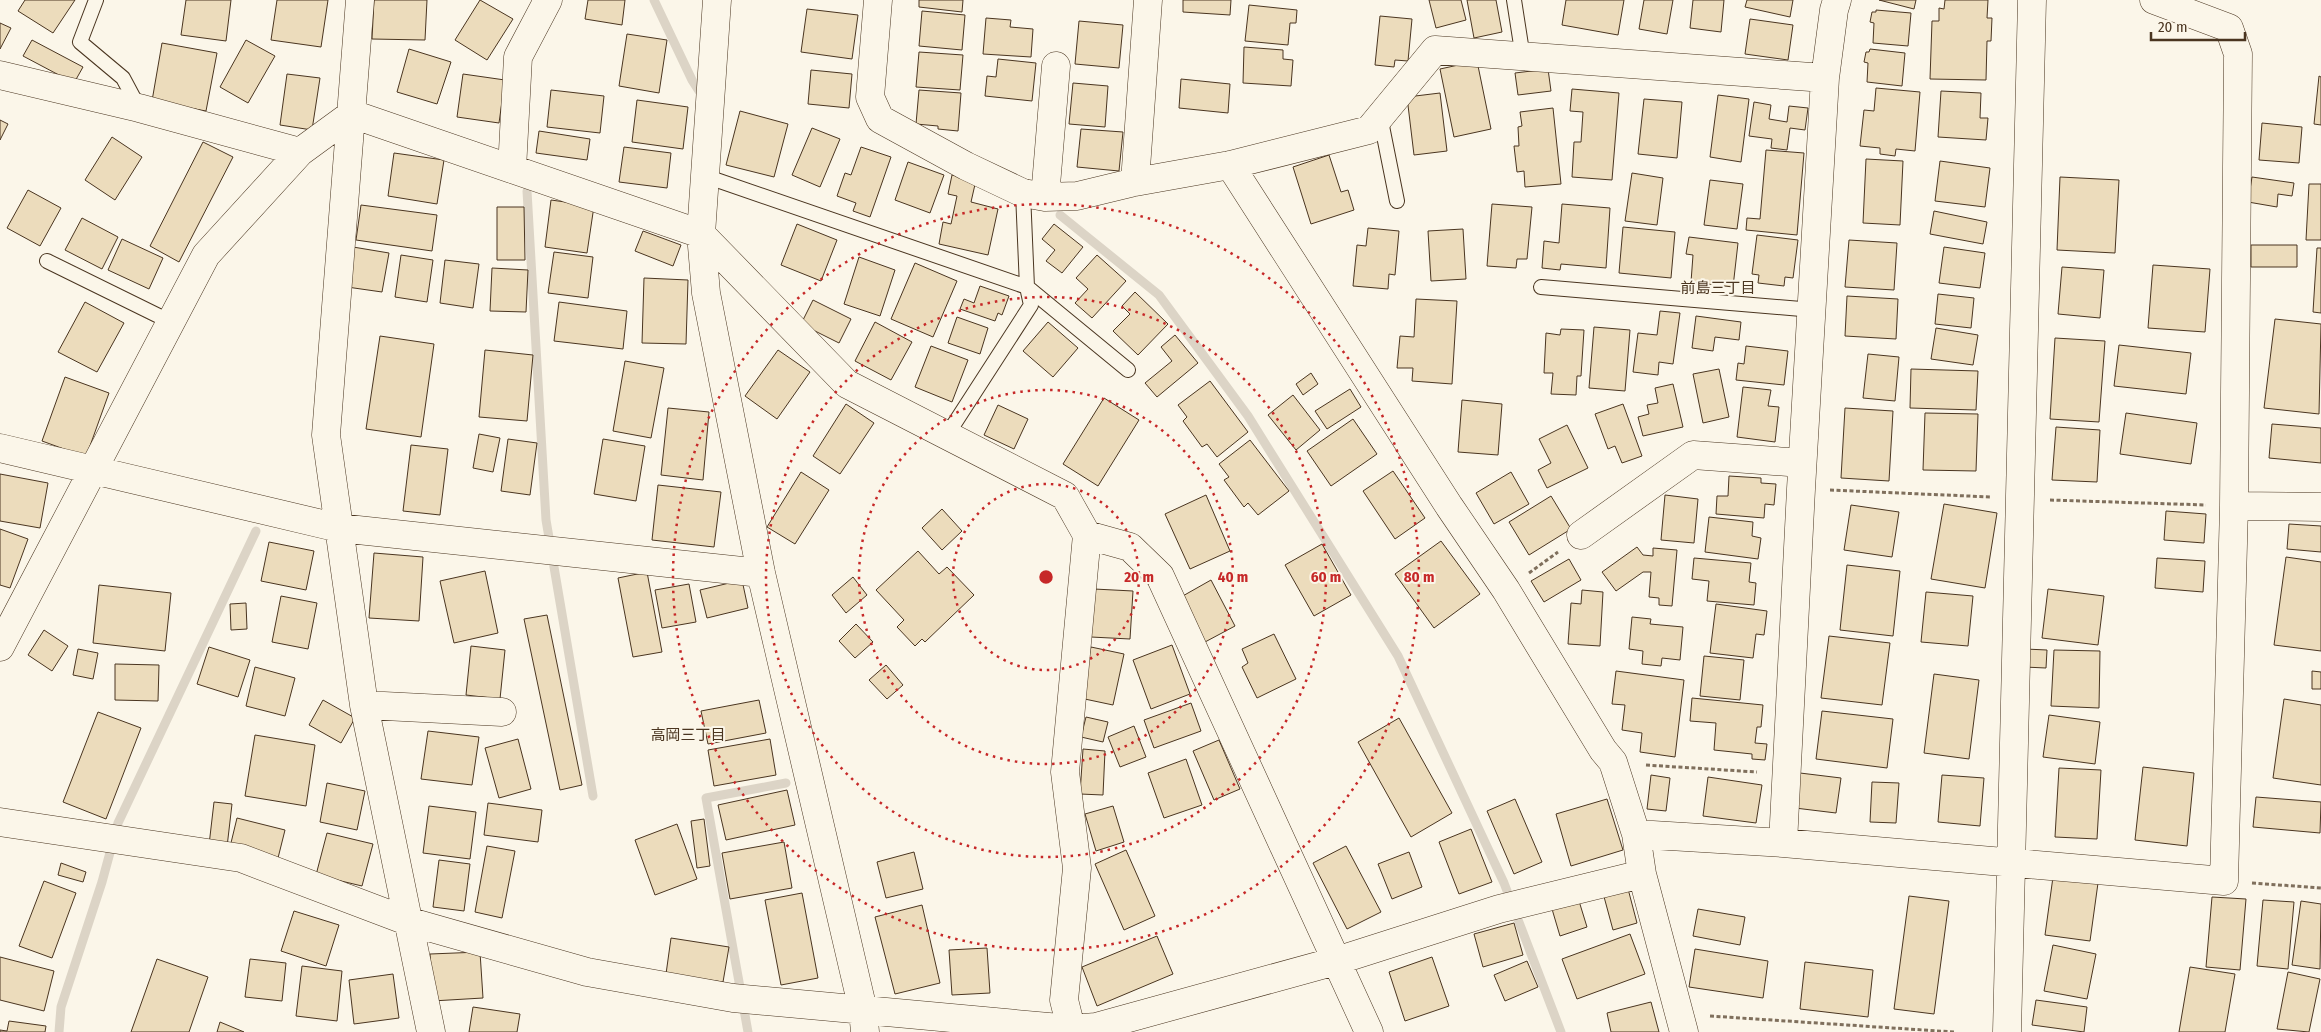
<svg xmlns="http://www.w3.org/2000/svg" width="2321" height="1032" font-family="'Fira Sans Condensed','Noto Sans JP',sans-serif">
<rect width="100%" height="100%" fill="#fbf6e9"/>
<g fill="none" stroke-linecap="round" stroke-linejoin="round">
<!-- stream -->
<path stroke="#dcd4c6" stroke-width="9" d="M654,0L692,80L701,94
M527,191L546,520L593,796
M1060,215L1159,295L1248,416L1398,656L1504,883L1561,1032
M59,1032L61,1007L102,882L118,823L256,531
M748,1032L706,798L786,783"/>
</g>
<!-- building -->
<path fill="#ecdcbc" stroke="#4a3520" d="M25,0H75L53,33L18,11Z
M186,0H231L226,41L181,35Z
M277,0H328L321,47L271,40Z
M374,0H427L425,40L372,39Z
M480,0L513,19L487,60L455,40Z
M588,0H625L622,25L585,19Z
M919,0H963L962,12L919,7Z
M1183,0H1231L1230,15L1183,12Z
M1429,0H1461L1466,20L1436,28Z
M1467,0H1496L1502,32L1474,38Z
M1566,0H1624L1618,35L1562,25Z
M1644,0H1673L1667,34L1639,29Z
M1693,0H1724L1721,32L1690,28Z
M1747,0H1793L1790,17L1745,7Z
M1879,0H1916L1914,9Z
M1945,0H1988L1987,18H1992L1991,41H1987L1986,80L1930,79L1932,21H1939V8L1944,9Z
M1249,5L1297,10L1296,23H1290L1288,45L1245,41Z
M807,9L858,15L852,59L801,52Z
M1876,10L1911,13L1908,46L1873,43L1874,23L1870,22L1872,12H1876Z
M922,11L965,15L962,50L919,46Z
M1380,16L1412,19L1408,61L1395,60L1394,67L1375,65Z
M986,18L1011,20L1010,27L1033,29L1031,57L983,54Z
M1750,19L1793,25L1788,60L1745,54Z
M1079,21L1123,25L1119,68L1075,64Z
M0,23L11,28L0,49Z
M627,34L667,40L659,93L619,86Z
M32,40L83,67L74,83L23,56Z
M246,40L275,56L248,103L220,87Z
M162,43L217,53L206,111L152,101Z
M1244,47L1283,50V59L1293,60L1291,86L1243,83Z
M409,49L451,62L437,104L397,92Z
M1870,49L1905,53L1902,86L1867,82L1868,63L1864,62L1866,52H1869Z
M919,52L963,55L960,90L916,87Z
M998,59L1036,63L1032,101L985,96L987,76L996,77Z
M1477,61L1491,129L1454,137L1440,69Z
M1548,69L1551,91L1518,95L1515,73Z
M811,70L852,74L849,108L808,104Z
M287,74L320,78L312,130L280,125Z
M463,74L505,80L499,123L457,117Z
M2319,76L2321,77V125L2314,124Z
M1181,79L1230,84L1228,113L1179,108Z
M1073,83L1108,86L1105,127L1069,124Z
M1876,88L1920,92L1915,151L1896,149L1895,156L1880,154V148L1860,146L1864,110L1874,111Z
M1572,89L1619,93L1612,180L1572,177L1574,142H1581L1583,112L1570,111Z
M551,90L604,96L600,133L547,127Z
M919,90L961,93L958,131L938,129V126L916,124Z
M1941,91L1981,93L1980,118H1988L1986,140L1938,137Z
M1440,93L1447,151L1414,155L1407,97Z
M1718,95L1749,99L1741,162L1710,157Z
M1644,99L1682,102L1677,158L1638,154Z
M637,100L688,107L683,149L632,142Z
M1754,102L1771,105L1769,119L1787,122L1789,106L1808,108L1805,130L1790,128L1787,150L1771,148L1772,139L1749,136Z
M1553,108L1561,184L1525,187L1524,171L1517,172L1514,146H1519L1518,127L1522,126L1520,112Z
M740,111L788,124L774,177L726,165Z
M0,120L8,124L0,140Z
M2262,123L2302,127L2299,163L2259,160Z
M812,128L840,139L820,187L792,175Z
M1081,129L1123,132L1119,171L1077,167Z
M539,131L590,139L587,160L536,153Z
M112,137L142,157L115,200L85,180Z
M203,142L233,157L179,262L150,246Z
M624,147L671,153L667,188L619,182Z
M861,147L891,157L870,217L853,211L856,203L837,196L845,173L851,175Z
M1766,150L1804,153L1797,235L1746,230L1747,218L1760,219Z
M394,153L444,160L437,204L388,196Z
M1329,155L1341,192L1348,190L1354,210L1311,224L1293,167Z
M1866,159L1903,161L1900,225L1863,223Z
M1940,161L1990,168L1985,207L1935,201Z
M908,162L944,175L930,213L895,200Z
M1632,173L1663,178L1657,225L1625,221Z
M952,175L976,180L971,202L998,209L988,255L939,244L943,222L951,224L957,196L948,194Z
M2060,177L2119,180L2115,253L2057,250Z
M2252,177L2294,183L2292,196L2278,194L2277,207L2248,202Z
M1710,180L1743,184L1737,229L1704,225Z
M2309,184H2321V240H2306Z
M28,190L61,208L40,246L7,228Z
M551,200L594,206L587,253L545,247Z
M1492,204L1532,207L1527,259H1517L1516,268L1487,266Z
M1562,204L1610,208L1606,268L1561,264L1560,270L1542,268L1544,241L1559,243Z
M361,205L437,215L432,251L356,240Z
M497,207H524L525,260H497Z
M1934,211L1987,222L1983,244L1930,234Z
M82,218L118,237L102,269L65,250Z
M797,224L837,240L821,281L781,265Z
M1054,224L1083,247L1062,273L1046,261L1055,250L1042,239Z
M1623,227L1675,232L1671,278L1619,273Z
M1368,228L1399,231L1395,275L1389,274L1388,289L1353,286L1357,245L1366,246Z
M1463,229L1466,279L1431,281L1428,231Z
M643,231L681,245L673,266L635,251Z
M1757,235L1798,240L1793,278L1785,277L1784,286L1758,283L1759,275L1752,274Z
M1689,237L1738,243L1733,287L1691,282L1693,255L1686,254Z
M122,239L163,258L149,289L108,270Z
M1849,240L1897,243L1894,290L1845,287Z
M2251,245H2297V267H2251Z
M353,247L389,253L382,292L347,287Z
M1944,247L1985,253L1980,288L1939,283Z
M2317,248H2321V313L2313,312Z
M554,252L593,257L588,298L548,293Z
M401,255L433,260L427,302L395,297Z
M1097,255L1126,281L1092,318L1075,303L1088,289L1076,278Z
M859,257L895,270L880,316L844,304Z
M445,260L479,264L473,308L440,303Z
M915,263L957,281L933,337L891,319Z
M2153,265L2210,269L2205,332L2148,328Z
M2062,267L2104,270L2100,318L2058,314Z
M492,268L528,270L526,312L490,311Z
M644,278L688,280L686,344L642,343Z
M980,286L1009,296L1002,315L998,313L995,321L960,309L964,299L974,303Z
M1135,292L1168,324L1138,355L1113,331L1130,314L1122,306Z
M1938,294L1974,298L1971,328L1935,324Z
M1847,296L1898,299L1896,339L1845,336Z
M1416,299L1457,301L1452,384L1412,381L1413,368H1397L1400,336L1414,337Z
M813,300L851,319L839,343L801,324Z
M85,302L124,323L97,372L58,352Z
M559,302L627,311L623,349L554,341Z
M1660,311L1680,313L1673,364L1659,362L1658,375L1633,372L1638,333L1657,335Z
M1696,316L1741,322L1739,340L1715,337L1713,351L1692,348Z
M957,317L988,328L980,354L948,343Z
M2275,319L2321,324L2319,414L2264,408Z
M875,322L912,342L891,380L855,361Z
M1048,322L1078,348L1053,377L1023,351Z
M1594,327L1630,330L1625,391L1589,388Z
M1936,328L1978,335L1973,365L1931,359Z
M1561,329L1584,330L1581,376H1577L1576,395L1551,394L1553,373H1544L1546,333L1560,335Z
M1175,335L1198,363L1157,397L1145,383L1172,361L1161,347Z
M380,336L434,344L421,437L366,429Z
M2055,338L2105,341L2099,422L2050,419Z
M2119,345L2191,353L2186,394L2114,386Z
M931,346L968,360L952,402L915,387Z
M1746,346L1788,351L1784,385L1736,380L1738,363L1744,364Z
M485,350L533,355L527,421L479,417Z
M778,350L810,372L777,419L745,396Z
M1868,354L1899,357L1895,401L1863,398Z
M625,361L664,368L651,438L613,431Z
M1719,369L1729,417L1703,423L1693,374Z
M1911,369L1978,371L1976,410L1910,408Z
M1311,373L1318,384L1303,395L1296,384Z
M65,377L109,393L86,457L42,441Z
M1210,381L1248,432L1217,457L1207,444L1202,447L1183,421L1187,417L1178,405Z
M1673,384L1683,427L1643,436L1638,417L1649,414L1647,405L1658,403L1655,388Z
M1743,387L1771,390L1768,406L1779,407L1775,442L1737,437Z
M1350,389L1361,407L1327,429L1315,411Z
M1293,395L1320,430L1296,450L1268,415Z
M1104,398L1139,420L1098,486L1063,464Z
M1462,400L1502,404L1498,455L1458,452Z
M846,404L874,423L840,474L813,456Z
M1623,404L1642,456L1622,463L1615,446L1608,449L1595,414Z
M998,405L1028,419L1014,449L984,435Z
M668,408L709,412L703,480L661,475Z
M1845,408L1893,411L1889,481L1841,478Z
M1925,413L1978,414L1976,471L1923,470Z
M2126,413L2197,423L2191,464L2120,454Z
M1353,419L1377,454L1331,486L1307,451Z
M2272,424L2321,428V463L2269,458Z
M1567,425L1588,468L1547,488L1538,470L1551,463L1539,439Z
M2056,427L2100,430L2097,482L2052,480Z
M479,434L500,438L493,472L473,468Z
M508,439L537,443L530,495L501,491Z
M603,439L645,446L636,501L594,494Z
M1250,440L1289,491L1258,515L1248,503L1244,507L1224,480L1229,477L1219,464Z
M411,445L448,449L440,515L403,511Z
M1393,471L1425,518L1395,539L1363,491Z
M801,472L829,490L795,544L767,527Z
M1511,472L1529,504L1494,524L1476,493Z
M0,474L48,483L40,528L0,521Z
M1729,476L1761,478V483L1776,484L1774,505L1765,504L1764,518L1716,514L1717,496H1728Z
M658,485L721,492L714,547L652,540Z
M1206,495L1230,551L1190,569L1165,514Z
M1665,495L1698,499L1694,543L1661,540Z
M1551,496L1571,529L1529,555L1509,522Z
M1944,504L1997,513L1985,588L1931,579Z
M1851,505L1899,512L1892,557L1844,550Z
M942,509L962,531L942,550L922,528Z
M2166,511L2206,514L2204,543L2164,540Z
M1709,517L1753,522L1752,536L1761,538L1758,559L1705,552Z
M2289,524L2321,526V552L2287,549Z
M0,529L28,539L10,588L0,585Z
M1441,541L1480,594L1434,628L1395,574Z
M269,542L314,551L306,590L261,581Z
M1322,544L1351,595L1314,616L1285,565Z
M1637,547L1643,555L1653,556V548L1677,550L1672,606L1659,605V598L1649,597L1651,572H1643L1616,591L1602,572Z
M918,551L939,574L947,567L974,595L925,642L922,639L915,646L897,627L904,620L876,590Z
M374,553L423,557L419,621L369,618Z
M2286,557L2321,562V651L2274,645Z
M1694,558L1751,563L1749,582L1756,583L1754,605L1707,601L1709,581L1692,579Z
M2157,558L2205,561L2203,592L2155,588Z
M1569,559L1581,580L1544,602L1531,581Z
M1847,565L1900,571L1893,636L1840,630Z
M485,571L498,633L454,643L440,581Z
M647,572L662,652L633,657L618,578Z
M853,577L867,595L846,613L832,595Z
M742,580L748,608L707,618L700,590Z
M1211,580L1235,626L1205,642L1181,597Z
M689,584L696,622L662,628L655,590Z
M99,585L171,593L165,651L93,643Z
M1094,589L1133,591L1130,639L1091,637Z
M2048,589L2104,596L2098,645L2042,638Z
M1582,590L1603,592L1600,646L1568,644L1571,603L1581,604Z
M1926,592L1973,596L1968,646L1921,642Z
M281,596L317,603L308,649L272,642Z
M246,603L247,629L231,630L230,604Z
M1716,604L1767,611L1764,635L1756,634L1753,658L1710,653Z
M547,615L582,785L560,790L524,619Z
M1632,617L1651,619L1650,624L1683,627L1680,660L1662,658L1661,666L1642,664L1643,651L1629,649Z
M856,624L873,642L855,658L839,641Z
M44,630L68,646L52,671L28,655Z
M1274,634L1296,679L1257,698L1242,667L1248,663L1242,649Z
M1829,636L1890,643L1882,705L1821,698Z
M1172,645L1190,694L1151,709L1133,660Z
M471,646L505,650L500,699L466,695Z
M209,647L250,660L238,697L197,684Z
M1091,647L1124,654L1113,705L1080,698Z
M78,649L98,653L93,679L73,675Z
M2025,649L2047,650L2046,668L2024,667Z
M2054,650L2100,651L2099,708L2051,706Z
M1704,656L1744,660L1740,700L1700,696Z
M115,664L159,665L158,701L115,700Z
M886,665L903,685L887,699L869,680Z
M255,667L295,678L285,716L246,706Z
M1616,671L1684,680L1675,757L1640,752L1642,733L1622,730L1625,705L1612,704Z
M2312,671L2321,672V689H2312Z
M1934,674L1979,680L1969,759L1924,753Z
M1692,698L1763,705L1761,727H1757L1755,743L1767,744L1765,760L1752,759V754L1714,750L1716,723L1690,721Z
M2284,699L2321,705V785L2273,778Z
M323,700L355,718L341,743L309,725Z
M759,700L766,733L708,744L701,711Z
M1191,703L1201,731L1154,748L1144,720Z
M1822,711L1893,719L1887,768L1816,759Z
M98,712L141,728L106,819L63,802Z
M2049,715L2100,722L2095,764L2043,757Z
M1086,717L1108,722L1103,742L1081,737Z
M1399,718L1452,813L1411,837L1358,742Z
M1134,726L1146,757L1120,767L1108,737Z
M428,731L479,737L472,785L421,779Z
M255,735L315,745L306,806L245,796Z
M518,739L531,789L499,798L485,748Z
M770,739L776,775L714,786L708,750Z
M1219,740L1240,789L1214,800L1193,751Z
M1083,749L1105,751L1103,795L1080,794Z
M1186,759L1202,805L1164,818L1148,773Z
M2143,767L2194,773L2187,846L2135,840Z
M2059,768L2101,770L2097,839L2055,837Z
M1800,773L1841,778L1836,813L1795,808Z
M1651,775L1670,778L1666,811L1647,809Z
M1942,775L1984,778L1980,826L1938,822Z
M1708,777L1762,785L1756,823L1703,816Z
M1872,782L1899,783L1896,823L1870,822Z
M327,783L365,791L357,830L320,822Z
M787,790L795,825L726,840L718,805Z
M2256,797L2321,802L2320,833L2253,827Z
M1515,799L1542,862L1514,874L1487,811Z
M1607,799L1623,850L1571,866L1556,814Z
M214,802L232,804L227,847L209,845Z
M488,803L542,810L538,842L484,835Z
M429,806L476,812L470,859L423,853Z
M1113,806L1124,842L1096,851L1085,814Z
M237,818L285,830L278,858L230,847Z
M704,819L710,866L697,868L691,821Z
M677,824L697,879L655,895L635,840Z
M1471,829L1492,882L1459,894L1439,842Z
M327,833L373,844L362,886L316,875Z
M784,842L792,888L730,899L722,853Z
M487,846L515,851L502,918L475,912Z
M1346,846L1381,912L1347,929L1313,863Z
M1126,850L1155,916L1124,930L1095,864Z
M914,852L923,889L886,898L877,862Z
M1409,852L1422,887L1392,899L1378,864Z
M439,860L470,864L464,911L433,907Z
M61,863L86,872L83,882L58,875Z
M2053,877L2098,883L2090,941L2045,935Z
M44,881L76,893L52,958L19,946Z
M1627,885L1637,923L1613,930L1603,893Z
M802,893L818,978L781,985L765,900Z
M1909,896L1949,901L1934,1014L1894,1009Z
M2212,897L2246,899L2240,970L2206,967Z
M2263,900L2294,902L2288,969L2257,966Z
M1579,901L1587,927L1560,936L1552,909Z
M2301,901L2321,904L2320,969L2292,965Z
M922,905L940,983L895,994L875,917Z
M1698,909L1745,917L1740,945L1693,936Z
M294,911L339,925L326,966L281,951Z
M1514,923L1523,955L1483,967L1474,934Z
M1630,934L1645,974L1577,999L1562,959Z
M1157,936L1173,974L1097,1006L1082,967Z
M671,938L729,947L723,982L666,974Z
M2053,945L2096,954L2087,999L2044,991Z
M987,948L990,993L952,995L949,950Z
M1695,949L1768,961L1763,998L1689,987Z
M480,952L483,998L432,1001L430,954Z
M0,957L54,971L44,1011L0,1000Z
M1432,957L1449,1006L1405,1021L1389,972Z
M157,959L208,977L189,1032H131Z
M250,959L286,963L282,1001L245,997Z
M1527,961L1538,987L1505,1001L1494,975Z
M1805,962L1873,970L1868,1017L1800,1009Z
M302,966L342,971L337,1021L296,1016Z
M2190,967L2235,974L2225,1032H2179Z
M2288,972L2320,979L2309,1032L2277,1029Z
M393,974L399,1018L354,1024L349,980Z
M2036,1000L2087,1007L2084,1032L2032,1025Z
M1651,1002L1659,1032H1611L1607,1013Z
M473,1007L520,1014L517,1032H469Z
M9,1021L46,1026L45,1032H0V1030L7,1031Z
M220,1022L244,1032H217Z"/>
<g fill="none" stroke-linecap="round" stroke-linejoin="round">
<defs>
<path id="service" d="M96,0L80,42L123,78L139,108
M1514,0L1523,58
M1380,116L1397,201
M705,176L1027,287L1128,370
M47,261L171,322
M1541,287L1813,310
M947,435L1031,305L1027,287L1023,193"/>
<path id="minor" d="M360,0L326,435L364,705L431,1032
M717,0L701,234L706,293L761,573L863,1010L865,1032
M878,0L870,97L880,119L966,166L1023,193L1045,197L1077,196L1135,182L1230,165L1369,130L1435,50L1825,78
M0,75L139,108L300,152
M1230,165L1449,506L1506,590L1603,750L1613,762L1636,834L1642,874L1684,1032
M512,169L518,57L548,0
M1135,182L1148,0
M1045,197L1056,66
M0,448L339,528L761,573
M2234,506L2321,507
M1581,535L1693,455L1802,463
M0,647L206,255L300,152L352,114L701,234L847,384L1065,496L1087,535L1130,547L1160,576L1369,1032
M364,705L502,712
M0,822L241,858L407,921L587,972L733,998L1071,1029L1096,1027L1336,961L1499,909L1642,874
M1636,834L1783,843L2224,881L2234,506L2238,54L2229,28L2154,0
M1783,843L1801,489L1825,78L1834,10L1837,0
M1072,1032L1064,1000L1077,868L1065,772L1087,535
M2007,1032L2032,0"/>
</defs>
<!-- service casing -->
<use href="#service" stroke="#4a3520" stroke-width="16"/>
<!-- minor casing -->
<use href="#minor" stroke="#4a3520" stroke-width="29"/>
<!-- path -->
<path stroke="#7f6f5c" stroke-width="3" stroke-dasharray="4 2.5" stroke-linecap="butt" d="M1830,490L1991,497
M2050,500L2206,505
M1529,573L1558,552
M1646,765L1757,772
M2252,883L2321,888
M1710,1016L1954,1032"/>
<!-- service -->
<use href="#service" stroke="#fbf6e9" stroke-width="14"/>
<!-- minor -->
<use href="#minor" stroke="#fbf6e9" stroke-width="28"/>
</g>
<!-- distance rings -->
<g fill="none" stroke="#c62828" stroke-width="2.5" stroke-dasharray="2.5 5">
<circle cx="1046" cy="577" r="93"/>
<circle cx="1046" cy="577" r="187"/>
<circle cx="1046" cy="577" r="280"/>
<circle cx="1046" cy="577" r="373"/>
</g>
<g text-anchor="middle" stroke-width="4" stroke-linejoin="round" paint-order="stroke">
<!-- neighbourhood labels -->
<g font-size="15" fill="#4a3520" stroke="#fbf6e9">
<text x="1718" y="293">前島三丁目</text>
<text x="688" y="740">高岡三丁目</text>
</g>
</g>
<circle cx="1046" cy="577" r="8" fill="#c62828" stroke="#fbf6e9" stroke-width="2.5"/>
<g font-size="15" text-anchor="middle" font-weight="bold" fill="#c62828" stroke="#fbf6e9" stroke-width="4" stroke-linejoin="round" paint-order="stroke">
<text x="1139" y="582">20 m</text>
<text x="1233" y="582">40 m</text>
<text x="1326" y="582">60 m</text>
<text x="1419" y="582">80 m</text>
</g>
<!-- scale -->
<path d="M2151 32v8h94v-8" fill="none" stroke="#4a3520" stroke-width="2.5"/>
<text x="2158" y="32" font-size="15" fill="#4a3520" stroke="#fbf6e9" stroke-width="4" paint-order="stroke">20 m</text>
</svg>
